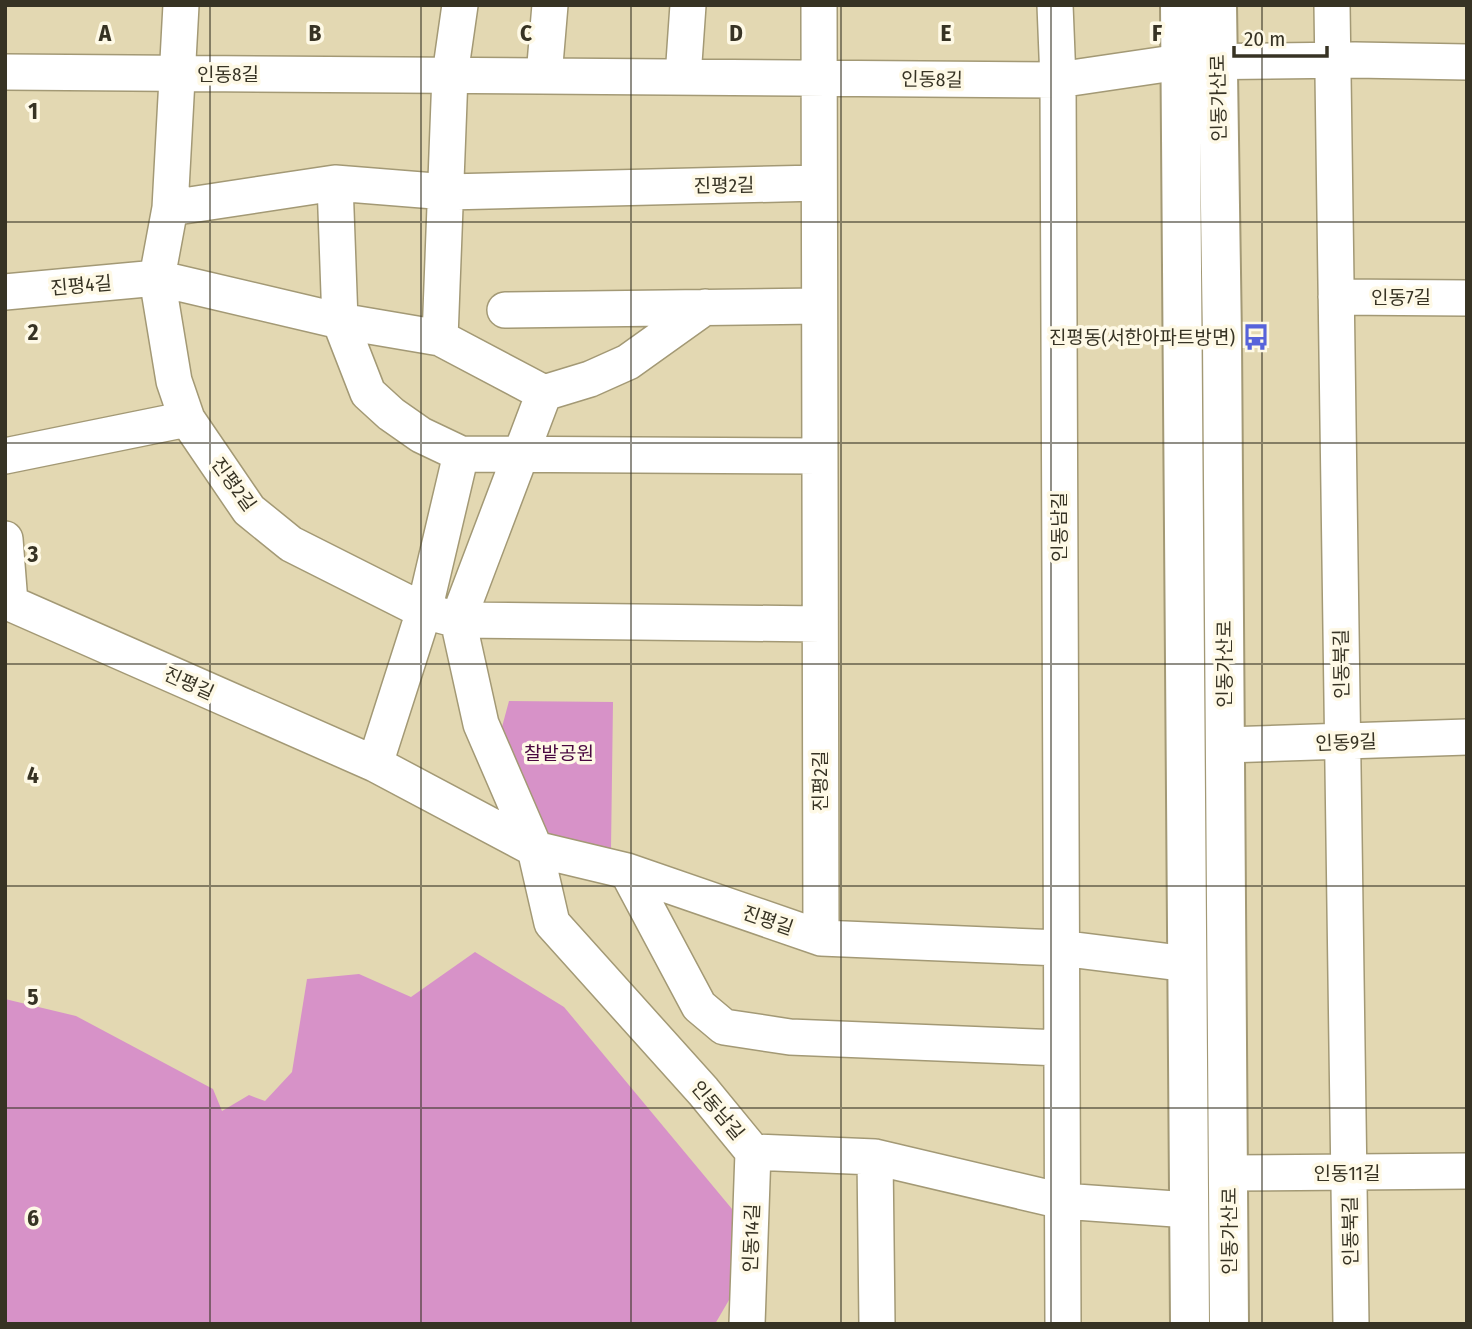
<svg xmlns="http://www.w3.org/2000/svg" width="1472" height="1329" font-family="'Fira Sans Condensed','Noto Sans KR',sans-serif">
<rect width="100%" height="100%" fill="#e3d8b2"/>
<!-- green -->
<path fill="#d792c8" d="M509,701L613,702L611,849L571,851L527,815L499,738Z
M475,952L564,1007L742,1221L729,1300L715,1324H5V999L76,1016L213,1089L222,1111L249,1095L265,1101L292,1072L307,979L359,974L411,997Z"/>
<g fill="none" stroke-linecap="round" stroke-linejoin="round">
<defs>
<path id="minor" d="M181,5L170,208L157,278L174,381L187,419L249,510L291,544L424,611L458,620L820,624
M819,5L821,938
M1055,5L1058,80L1063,1324
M1332,5L1351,1324
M5,72L1058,80L1180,62L1355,60L1467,62
M544,76L550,5
M683,77L688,5
M335,183L340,321L368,393L391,414L421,435L461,454L820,456
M170,208L335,183L447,192L819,183
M5,292L157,278L340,321L440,338L544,393L590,379L628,362L705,307
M1336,297L1467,298
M505,310L819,306
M440,338L450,75L460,5
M544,393L458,620L481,724L535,849L552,923L703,1091L753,1152L875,1157L1062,1201L1189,1210
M5,456L187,419
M5,539L10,603
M5,601L375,764L535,849L627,871L821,938L1060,948L1188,964
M1225,745L1467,737
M375,764L424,611L461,454
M627,871L699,1006L724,1027L790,1037L1061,1048
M875,1157L877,1324
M1228,1173L1467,1171
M747,1324L753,1152"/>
<path id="major" d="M1180,5L1190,1324
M1217,5L1222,339L1229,1324"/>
</defs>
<!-- minor casing -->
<use href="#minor" stroke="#a39975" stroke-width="38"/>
<!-- major casing -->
<use href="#major" stroke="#a39975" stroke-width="42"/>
<!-- minor -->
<use href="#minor" stroke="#fff" stroke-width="35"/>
<!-- major -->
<use href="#major" stroke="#fff" stroke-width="38"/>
</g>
<!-- grid -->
<path fill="none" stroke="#373324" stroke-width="2" stroke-opacity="0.55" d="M210,5V1324M421,5V1324M631,5V1324M841,5V1324M1051,5V1324M1262,5V1324M5,222H1467M5,443H1467M5,664H1467M5,886H1467M5,1108H1467"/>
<!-- icons -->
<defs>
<symbol id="bus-bare" viewBox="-9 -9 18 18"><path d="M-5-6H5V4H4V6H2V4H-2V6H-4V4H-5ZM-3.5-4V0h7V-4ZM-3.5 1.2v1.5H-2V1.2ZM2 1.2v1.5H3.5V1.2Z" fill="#5763da" stroke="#fef9e6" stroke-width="2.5" paint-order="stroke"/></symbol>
</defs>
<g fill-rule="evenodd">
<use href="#bus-bare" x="1237" y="318" width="38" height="38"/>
</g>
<g text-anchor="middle" stroke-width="7" stroke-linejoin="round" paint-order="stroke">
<!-- street labels -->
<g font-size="19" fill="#373324" stroke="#fef9e6">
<text x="228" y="81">인동8길</text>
<text transform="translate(932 79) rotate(1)" y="7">인동8길</text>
<text transform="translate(1218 98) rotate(-91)" y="7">인동가산로</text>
<text transform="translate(724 185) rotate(-1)" y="7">진평2길</text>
<text transform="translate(81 285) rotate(-5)" y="7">진평4길</text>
<text x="1401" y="304">인동7길</text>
<text transform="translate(234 484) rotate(54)" y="7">진평2길</text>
<text transform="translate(1059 527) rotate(-90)" y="7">인동남길</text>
<text transform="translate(1224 664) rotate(-90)" y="7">인동가산로</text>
<text transform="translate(1341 664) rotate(-91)" y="7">인동북길</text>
<text transform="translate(189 683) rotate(24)" y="7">진평길</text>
<text transform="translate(1346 742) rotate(-2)" y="7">인동9길</text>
<text transform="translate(820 781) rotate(-90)" y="7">진평2길</text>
<text transform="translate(768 920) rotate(19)" y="7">진평길</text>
<text transform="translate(718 1110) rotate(50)" y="7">인동남길</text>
<text x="1347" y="1180">인동11길</text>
<text transform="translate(1229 1231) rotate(-90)" y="7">인동가산로</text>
<text transform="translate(1350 1231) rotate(-91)" y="7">인동북길</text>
<text transform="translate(751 1238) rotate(-88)" y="7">인동14길</text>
</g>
<!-- poi labels -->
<g font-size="19" fill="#373324" stroke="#fef9e6" text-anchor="end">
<text x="1235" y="344">진평동(서한아파트방면)</text>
</g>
<!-- park labels -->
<g font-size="19" fill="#490840" stroke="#fef9e6">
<text x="559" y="760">찰밭공원</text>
</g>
</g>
<g font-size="23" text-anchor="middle" font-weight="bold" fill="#373324" stroke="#fef9e6" stroke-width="7" stroke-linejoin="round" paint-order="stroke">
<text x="105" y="41">A</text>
<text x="315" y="41">B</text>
<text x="526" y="41">C</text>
<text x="736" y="41">D</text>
<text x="946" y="41">E</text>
<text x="1157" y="41">F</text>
<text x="33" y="119">1</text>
<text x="33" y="340">2</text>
<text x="33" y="562">3</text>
<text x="33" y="783">4</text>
<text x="33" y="1005">5</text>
<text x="33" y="1226">6</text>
</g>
<!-- border -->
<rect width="1472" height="1329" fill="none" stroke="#373324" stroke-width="14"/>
<!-- scale -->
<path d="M1234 46v10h93v-10" fill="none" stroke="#373324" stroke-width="3.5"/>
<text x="1244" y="46" font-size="21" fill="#373324" stroke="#fef9e6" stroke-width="5" paint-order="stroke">20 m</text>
</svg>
